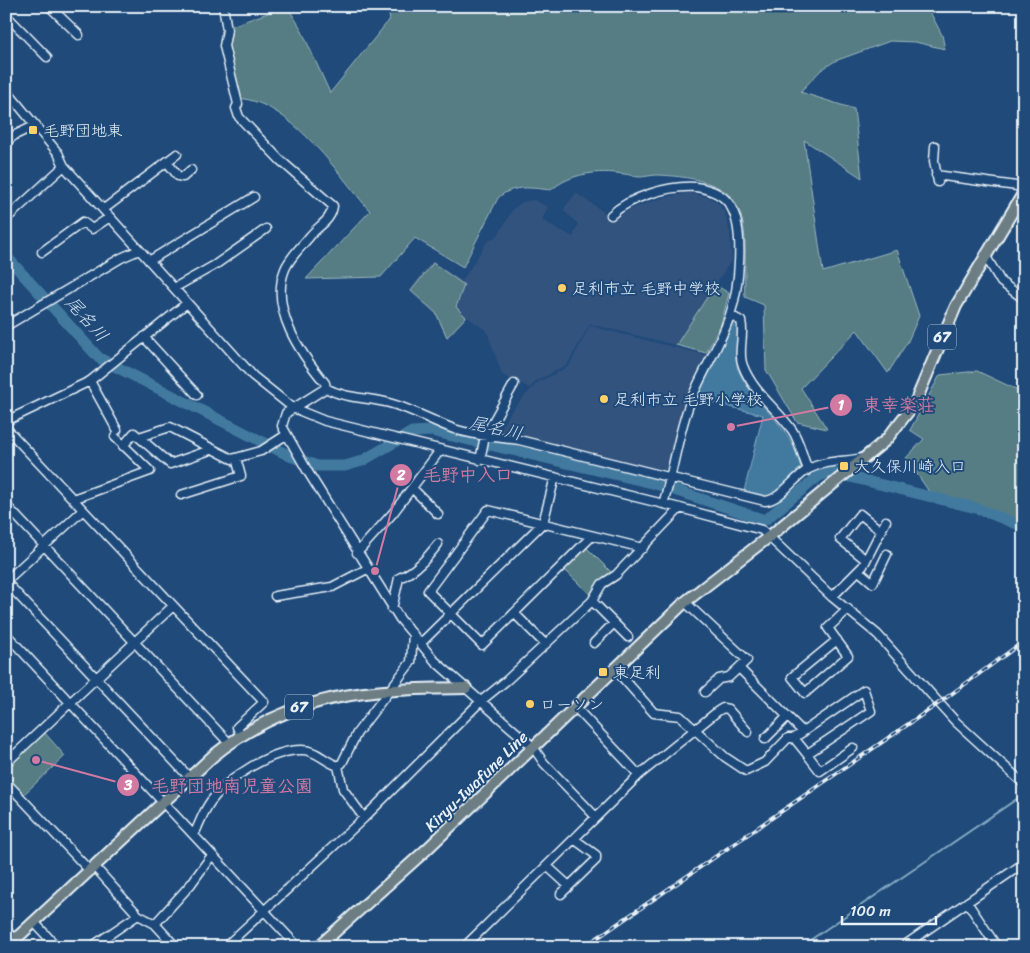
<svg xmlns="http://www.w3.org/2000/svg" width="1030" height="953" font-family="Sriracha,'Klee One',sans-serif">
<rect width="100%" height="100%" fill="#1f4a7a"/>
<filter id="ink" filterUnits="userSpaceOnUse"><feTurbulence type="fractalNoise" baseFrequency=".02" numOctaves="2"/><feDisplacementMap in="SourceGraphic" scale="10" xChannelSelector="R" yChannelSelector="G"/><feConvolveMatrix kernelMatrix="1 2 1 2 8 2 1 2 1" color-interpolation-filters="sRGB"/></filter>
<g filter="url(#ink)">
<!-- built -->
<path fill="#33537e" d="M576,193L614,219L631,209L665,197L689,193L708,197L718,203L725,213L730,233L732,259L676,345L590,324L567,365L536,381L530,388L502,375L487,331L467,317L447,339L435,314L409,291L432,261L462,281L487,242L498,235L513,209L522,202L534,200L548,207L542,220L573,237L578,224L563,210Z
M590,326L705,355L685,398L667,468L663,470L494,433L500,430L511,411L537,383L569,366Z"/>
<!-- green -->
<path fill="#557d83" stroke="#9eb7be" d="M287,6L300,27L330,93L390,19L386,6H927L942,35L945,49L915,42L890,41L835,61L821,70L800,92L854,109L862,178L804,140L823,272L897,250L919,316L908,341L888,373L857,330L801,388L827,429L797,422L766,370L764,305L745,297C743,267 751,229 735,202C721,180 682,176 658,175C651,175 645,177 639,177C634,177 629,174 624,174C598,170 571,173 551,190C532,188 513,184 498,198L463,267L415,238L381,277L306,279L370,211C337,173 290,100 236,98L223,29Z
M433,263L464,285L456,307L466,317L447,337L436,313L411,291Z
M715,285L729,293L721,324L706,353L676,345Z
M977,371L1024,393V524L977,506L930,493L906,458L924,439L910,430L940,375Z
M585,546L613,574L591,596L563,568Z
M44,732L65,756L23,795L6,779V765Z"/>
<!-- water -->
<path fill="#437a9f" stroke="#85aac3" d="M734,323L738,326C740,340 733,355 738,369C748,395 774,414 789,438C795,447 798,460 802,470L769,496L744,491L763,415L706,401L707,397L698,395L732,324Z"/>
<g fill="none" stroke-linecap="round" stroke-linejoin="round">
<!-- stream -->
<path stroke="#85aac3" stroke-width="2" d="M809,475L814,480
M800,947L1024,794"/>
<!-- river -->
<path stroke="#437a9f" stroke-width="11" d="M6,256L99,358L290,456L317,466H345L362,461L412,432L431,431L656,484L765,520L819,476L830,472L976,508L1024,527"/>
<defs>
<path id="minor" d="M49,6L79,35
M223,6L227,30L224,46L238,104L236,108L239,117L280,160L333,206C331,221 319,225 310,236C302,246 290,257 285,269C269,309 301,354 325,383L326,388C345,399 368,397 389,403C412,409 432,421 454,429C475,436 497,437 519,440L765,501C781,500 795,476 809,469C825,460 845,462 863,458
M6,15L47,57
M6,90L58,153L64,166L253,376L293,408L325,421L680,508L762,530L832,597L877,634L956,722L1024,784
M6,142L15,135L36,125
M935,146L934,161L938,182
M167,162L178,176L183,177L191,170
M936,175L1024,187
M104,209L177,154
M611,215C630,197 669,185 696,187C710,189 724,194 731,207C745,231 739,289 730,315C720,347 699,376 688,408C677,439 673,473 663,504
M6,219L64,166
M42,252L83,222L92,229L110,217
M985,255L1001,282L1024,299
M149,261L254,197
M174,288L215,265L266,229
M730,315L741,321C745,336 737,351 743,366C753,392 776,408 792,430C800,441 802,457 808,469
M6,326L121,258L139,250
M144,337L197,395
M90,381L117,430
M326,388L286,413L282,426L308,472L400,619L435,661L533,747L544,763L596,817
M6,421L90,381L187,303
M6,428L264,702L237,727L241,736
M139,437L170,427L232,459L261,451L286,435
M123,446L134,433L170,464L213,449
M480,460L485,436L514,384
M412,488L438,514
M181,495L241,476L236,458
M73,499L150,471L115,437
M6,505L229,743
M592,536L482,645L428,591L488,510L643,548
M357,553L393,513L438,453L444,451
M866,560L840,539L860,514L881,531
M859,571L873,583L887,554
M6,581L83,510
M6,582L189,777
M275,596L332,587L367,569
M832,597L863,566L886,521
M592,601L628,637
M685,602L747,660L729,677L719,679L705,692
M392,609L399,578C416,571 427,558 438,544
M514,613L545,644
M6,634L298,947
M837,640L792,677L805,693L848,656L828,628L848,609
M421,643L543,523L555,477
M594,643L614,623
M739,668L803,732
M615,669L654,713L680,716L725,757L746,771L765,762L788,738H794L864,690L871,711L807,754L794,738
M576,708L639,775
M765,739L786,718
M807,754L820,771L853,748
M6,763L173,606
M338,766L342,763L357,733L411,662L413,634
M338,766L343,789L364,818
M6,782L89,870
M194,835C199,824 204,810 211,801C229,777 272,749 303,750C316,750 325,762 338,766
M94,866L138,915L155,924L176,947
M547,866L569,886
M561,894L596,860V855L574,839
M967,902L997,947
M34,922L57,947
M155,924L191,884L212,855
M6,930L15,940
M91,947L138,915
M225,947L364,818L481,701L507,680L592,601L602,584L616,575L680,508
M464,947L639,775L718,711L723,708L728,709L748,732
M902,947L1024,863"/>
<path id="major" d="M7,947L213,756C293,692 368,689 466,688
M318,947L426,850L685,602L770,536L886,440L915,403L956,306L1024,192"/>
</defs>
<!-- minor casing -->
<use href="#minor" stroke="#e8f1f8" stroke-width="11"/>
<!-- major casing -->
<use href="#major" stroke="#e8f1f8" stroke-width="14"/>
<!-- minor -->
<use href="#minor" stroke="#1f4a7a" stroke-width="8"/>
<!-- major -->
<use href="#major" stroke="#6c7e84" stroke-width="10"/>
<defs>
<path id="rail" d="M584,947L939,703L1024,641"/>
</defs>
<!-- rail casing -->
<use href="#rail" stroke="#e8f1f8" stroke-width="4"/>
<!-- rail -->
<use href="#rail" stroke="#1f4a7a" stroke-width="2" stroke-dasharray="5.5" stroke-linecap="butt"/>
</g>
</g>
<!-- markers -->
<g fill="#ffd166" stroke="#1f4a7a" stroke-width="2">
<rect x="28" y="125" width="10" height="10" rx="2.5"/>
<circle cx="562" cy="288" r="5"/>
<circle cx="604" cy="399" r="5"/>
<rect x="839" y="461" width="10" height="10" rx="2.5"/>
<rect x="598" y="667" width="10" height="10" rx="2.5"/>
<circle cx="530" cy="704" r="5"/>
</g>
<g text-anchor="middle" stroke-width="4" stroke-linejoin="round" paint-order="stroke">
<!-- shield labels -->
<g fill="#1f4a7a" stroke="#acbfd2" stroke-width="1">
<rect x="928" y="324.5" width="28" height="25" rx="4"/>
<rect x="285" y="694.5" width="28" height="25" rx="4"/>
</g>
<g font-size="15" font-weight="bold" fill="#e8f1f8">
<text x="942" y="342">67</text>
<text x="299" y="712">67</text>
</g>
<!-- poi labels -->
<g font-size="16" fill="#e8f1f8" stroke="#1f4a7a" text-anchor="start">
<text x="43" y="136">毛野団地東</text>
<text x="572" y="294">足利市立 毛野中学校</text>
<text x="614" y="405">足利市立 毛野小学校</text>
<text x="854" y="472">大久保川崎入口</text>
<text x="613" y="678">東足利</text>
<text x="540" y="710">ローソン</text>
</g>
<!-- street labels -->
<g font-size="16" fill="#e8f1f8" stroke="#1f4a7a">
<text transform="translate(476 781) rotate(-44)" y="6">Kiryu-Iwafune Line</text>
</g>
<!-- water labels -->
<g font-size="18" font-style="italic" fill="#cfdfeb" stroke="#1f4a7a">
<text transform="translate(87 319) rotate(48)" y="6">尾名川</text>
<text transform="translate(496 428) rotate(13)" y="6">尾名川</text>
</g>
</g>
<!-- callouts -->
<path fill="none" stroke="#d37aa2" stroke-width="2" d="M731 427L841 405M375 571L401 475M36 760L128 785"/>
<g fill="#d37aa2" stroke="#1f4a7a" stroke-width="2">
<circle cx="731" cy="427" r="5"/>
<circle cx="375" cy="571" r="5"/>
<circle cx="36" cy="760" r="5"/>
<circle cx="841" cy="405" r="12"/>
<circle cx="401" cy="475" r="12"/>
<circle cx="128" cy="785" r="12"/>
</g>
<g font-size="15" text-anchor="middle" font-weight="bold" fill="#fff">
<text x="841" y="410">1</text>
<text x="401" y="480">2</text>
<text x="128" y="790">3</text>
</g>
<g font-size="18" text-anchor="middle" font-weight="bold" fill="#d37aa2" stroke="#1f4a7a" stroke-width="4" stroke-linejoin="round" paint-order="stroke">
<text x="899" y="411">東幸楽荘</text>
<text x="468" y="481">毛野中入口</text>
<text x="232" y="792">毛野団地南児童公園</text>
</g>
<!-- margin -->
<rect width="1030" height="953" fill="none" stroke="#1f4a7a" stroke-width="25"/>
<rect x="12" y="12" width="1005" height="928" fill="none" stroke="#e8f1f8" stroke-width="2" filter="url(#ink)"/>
<!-- scale -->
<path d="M842 916v8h94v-8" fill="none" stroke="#e8f1f8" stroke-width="2.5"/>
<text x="850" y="916" font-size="15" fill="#e8f1f8" stroke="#1f4a7a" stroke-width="4" paint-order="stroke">100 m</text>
</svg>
